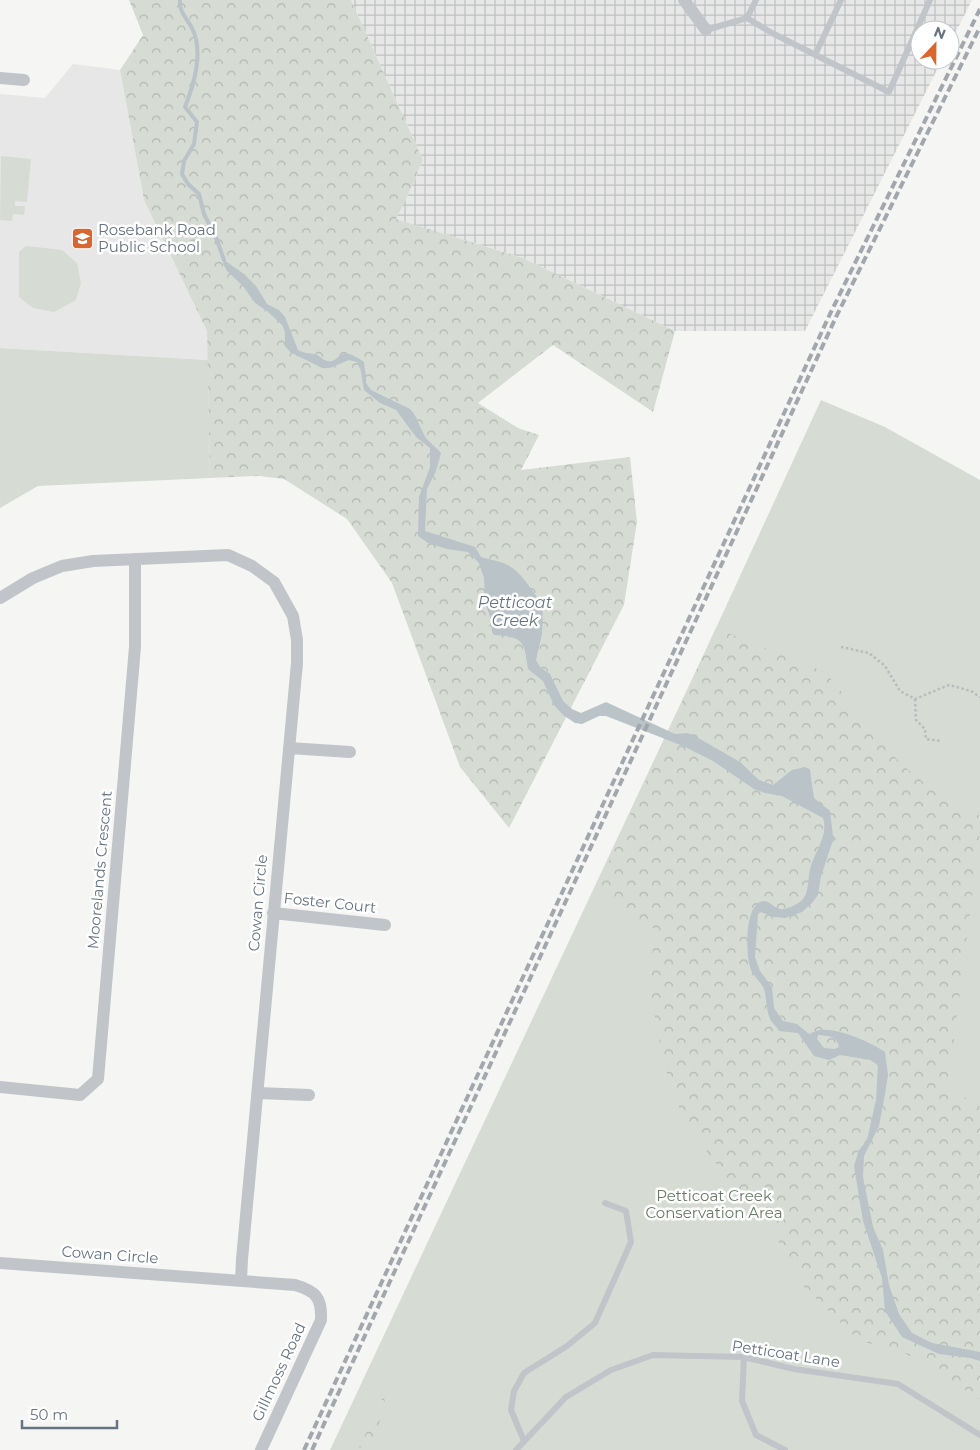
<svg xmlns="http://www.w3.org/2000/svg" width="980" height="1450" font-family="Montserrat,sans-serif">
<defs>
<pattern id="industrial-grid" width="8" height="8" patternUnits="userSpaceOnUse" patternTransform="scale(1.25)"><rect width="8" height="8" fill="#e6e7e6"/><path d="M0 4h8M4 0v8" fill="none" stroke="#bec0c0"/></pattern>
<pattern id="forest-crowns" width="20" height="18" patternUnits="userSpaceOnUse" patternTransform="scale(1.25)"><rect width="20" height="18" fill="#d6dcd4"/><path d="M2 6a3 3 0 1 1 6 0M12 15a3 3 0 1 1 6 0" fill="none" stroke="#b1b7b1"/></pattern>
</defs>
<rect width="100%" height="100%" fill="#f5f6f3"/>
<!-- built -->
<path fill="#e6e7e6" d="M73,64L120,70L144,200L207,331L208,360L0,348V94L45,98Z"/>
<!-- industrial -->
<path fill="url(#industrial-grid)" d="M351,0H972L950,44V30H920V60H942L805,331H675L523,258L395,219L407,197L423,160Z"/>
<!-- green -->
<path fill="#d6dcd4" d="M1,156L31,159L27,202L15,201V206H25L24,215L13,214L12,221L0,220Z
M26,246L62,250L77,263L81,283L76,300L54,312L33,308L19,297V252Z
M0,348L208,360L210,478L38,486L0,508Z
M821,400L885,427L980,480V1450H330L716,628Z"/>
<!-- forest -->
<path fill="url(#forest-crowns)" d="M129,0H351L423,160L407,197L396,219L523,258L675,331L653,412L553,345L478,403L518,428L539,435L521,470L630,457L637,522L624,605L509,828L460,767L392,583L347,519L284,479L259,476L210,478L207,331L144,200L120,70L143,35Z
M716,628L825,672L899,762L941,797L980,816V833L948,1088L980,1106V1399L900,1350L868,1343L852,1334L804,1287L768,1223L732,1185L690,1129L672,1093L661,1050L649,984L655,929L607,901L599,883Z
M388,1386L373,1450H358Z"/>
<!-- water -->
<path fill="#b9c3c8" fill-rule="evenodd" d="M224,260L244,274L256,286L267,304L279,310L285,317L298,350C305,354 311,353 317,355C321,357 324,361 328,361C341,364 336,342 364,362C364,370 367,375 366,383L371,390L410,409C418,417 420,429 426,438C430,443 436,447 441,453L436,471L427,489L425,531L475,547L481,557C491,560 502,561 511,567C525,576 532,593 543,604L542,634L536,660L540,667L550,674L563,701L572,709L581,713L606,702L675,734L687,733L693,735L740,762L759,780L773,785L792,770L805,767L810,771L814,798L830,811L833,836L835,839L832,843L821,876L818,895L812,903L802,912L785,918L774,917L761,912L758,914L755,957L760,971L772,987L774,1008L783,1021L797,1024L809,1034C812,1033 817,1030 820,1030C839,1028 870,1042 885,1052L888,1075L885,1094L879,1126L864,1156L863,1177L873,1227L883,1250L889,1285L899,1314L912,1333L932,1343L980,1352V1361L970,1358L939,1354L902,1337L885,1311L882,1278L863,1221L854,1166L859,1150L867,1140L876,1100L878,1065L870,1060L840,1055L829,1060L814,1056L798,1033L779,1031C777,1027 772,1023 770,1019C766,1010 767,998 764,989C761,981 752,976 750,967C746,953 745,915 757,904C767,896 771,907 780,909C786,910 796,905 801,901C809,895 808,878 810,869C814,853 829,835 823,818L782,796L765,793L754,789L713,761L683,746L606,716H599L582,724L575,723L563,715L554,705L543,681L528,669C524,641 524,637 494,635L492,632L490,617L485,602L484,578L479,563L468,552L447,549L428,543L418,536L419,497L430,467V448L416,437L396,410L380,403L364,390L360,367L357,362L349,360L330,368H322L290,352L285,346V332L282,325L267,311L255,303L243,286L227,271L223,264ZM818,1035C828,1036 837,1036 839,1047L834,1049L824,1048L817,1039Z"/>
<g fill="none" stroke-linecap="round" stroke-linejoin="round">
<!-- stream -->
<path stroke="#b9c3c8" stroke-width="4" d="M180,0C179,12 186,17 192,28C204,52 194,84 185,107L197,122L194,144L184,161L182,174L188,184L199,194L204,214L217,240L224,260"/>
<!-- path -->
<path stroke="#b9bbbe" stroke-width="2.5" stroke-dasharray="2.5 2.5" stroke-linecap="butt" d="M841,647L869,653L885,666L900,691L915,699L949,685L971,691L980,697
M915,699L916,720L925,729L926,739L941,741"/>
<!-- lane -->
<path stroke="#c1c4c8" stroke-width="6" d="M747,18L772,33L889,92L930,0
M706,30L747,18L756,0
M815,55L841,0
M744,1357L742,1401L756,1435L785,1450
M524,1441L511,1410L514,1391L524,1373L567,1346L595,1323L631,1242L626,1211L605,1203
M516,1450L566,1397L611,1370L653,1355L744,1357L794,1369L898,1384L980,1435"/>
<!-- street -->
<path stroke="#c1c4c8" stroke-width="12" d="M684,0L706,30
M0,78L24,80
M0,598L33,578L62,566L93,561L228,555L252,566L274,582L293,616L297,640V663L242,1259L241,1280
M289,748L350,752
M273,913L385,925
M0,1087L80,1095L98,1079L135,647V559
M258,1093L309,1095
M0,1263L295,1285C316,1291 322,1298 321,1320L261,1450"/>
<!-- rail -->
<path stroke="#a2a7ad" stroke-width="4" stroke-dasharray="8 4" stroke-linecap="butt" d="M304,1450L830,314L980,9
M312,1450L836,317L980,27"/>
</g>
<!-- icons -->
<defs>
<symbol id="school-square" viewBox="-11 -11 22 22"><rect x="-9" y="-9" width="18" height="18" rx="4" fill="#d9662f" stroke="#fff"/><path d="M0-5L7-2L0 1L-7-2ZM-4 1L0 2.5L4 1V4Q0 6-4 4Z" fill="#fff"/></symbol>
</defs>
<g fill-rule="evenodd">
<use href="#school-square" x="70" y="226" width="25" height="25"/>
</g>
<g text-anchor="middle" stroke-width="5" stroke-linejoin="round" paint-order="stroke">
<!-- poi labels -->
<g font-size="15" fill="#667382" stroke="#fff" text-anchor="start">
<text x="98" y="235">Rosebank Road<tspan x="98" dy="17">Public School</tspan></text>
</g>
<!-- street labels -->
<g font-size="15" fill="#667382" stroke="#fff">
<text transform="translate(100 870) rotate(-85)" y="5">Moorelands Crescent</text>
<text transform="translate(258 903) rotate(-85)" y="5">Cowan Circle</text>
<text transform="translate(330 903) rotate(6)" y="5">Foster Court</text>
<text transform="translate(110 1255) rotate(4)" y="5">Cowan Circle</text>
<text transform="translate(786 1354) rotate(9)" y="5">Petticoat Lane</text>
<text transform="translate(279 1372) rotate(-65)" y="5">Gillmoss Road</text>
</g>
<!-- park labels -->
<g font-size="15" fill="#677a65" stroke="#fff">
<text x="714" y="1201">Petticoat Creek<tspan x="714" dy="17">Conservation Area</tspan></text>
</g>
<!-- water labels -->
<g font-size="16" font-style="italic" fill="#62747f" stroke="#fff">
<text x="515" y="608">Petticoat<tspan x="515" dy="18">Creek</tspan></text>
</g>
</g>
<!-- north arrow -->
<g transform="translate(935 45) rotate(22)"><circle r="24" fill="#ffffff" stroke="#c2c7cd"/>
<path d="M0-4L9 19L0 12L-9 19Z" fill="#d9662f"/>
<text y="-8" font-size="14" font-weight="bold" text-anchor="middle" fill="#667382">N</text>
</g>
<!-- scale -->
<path d="M22 1420v8h95v-8" fill="none" stroke="#667382" stroke-width="2.5"/>
<text x="30" y="1420" font-size="15" fill="#667382" stroke="#ffffff" stroke-width="4" paint-order="stroke">50 m</text>
</svg>
